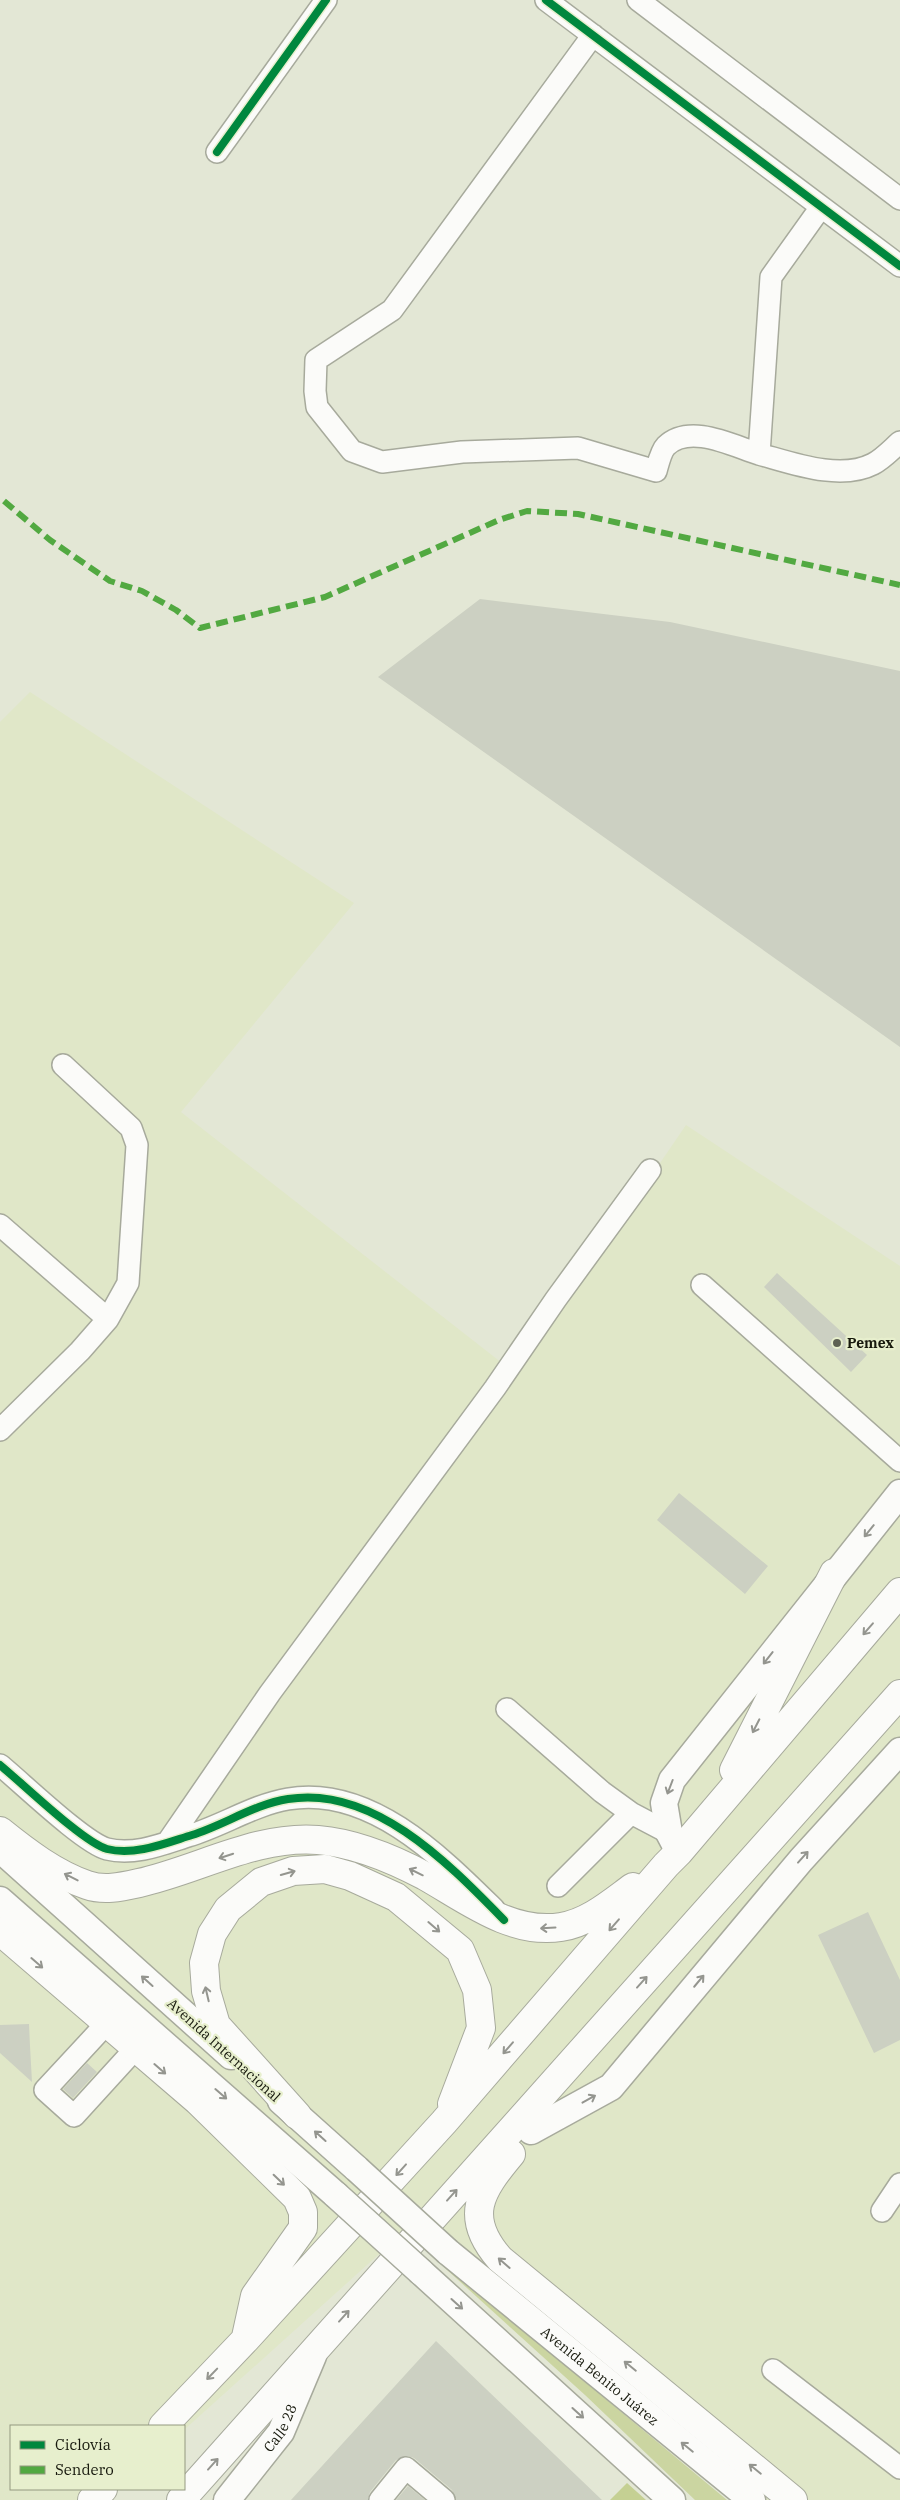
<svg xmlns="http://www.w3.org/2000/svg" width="900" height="2500" font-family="'IBM Plex Serif',serif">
<rect width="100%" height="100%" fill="#e3e7d5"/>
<!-- built -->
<path fill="#e0e7c8" d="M30,692L354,903L181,1112L516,1374L686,1125L900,1266V2500H752L418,2219L184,2430V2426H11V2489H118L105,2500H0V722Z"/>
<!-- green -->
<path fill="#cbd5a1" d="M439,2254L512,2321L727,2500H695L585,2395L435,2259Z"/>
<!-- forest -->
<path fill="#c5d093" d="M627,2483L646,2500H610Z"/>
<!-- building -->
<path fill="#ccd0c2" d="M480,599L670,622L900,671V1047L378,677Z
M777,1273L867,1355L851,1372L764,1287Z
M679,1493L768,1566L745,1594L657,1520Z
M868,1912L900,1980V2040L874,2053L818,1935Z
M29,2024L30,2046L32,2082L0,2053V2025Z
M87,2063L97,2072L73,2098L63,2089Z
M436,2341L602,2500H456L452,2490L414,2458L408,2456L396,2460L370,2492L368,2500H291Z
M408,2486L425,2500H396Z"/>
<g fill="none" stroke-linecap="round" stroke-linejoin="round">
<defs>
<path id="minor" d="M546,0L900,266
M638,0L900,199
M593,35L392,310L316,360L315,391L317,407L352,451L382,462L462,452L578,448L656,471C658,464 661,451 666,446C690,423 733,446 759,454L771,277L821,207
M217,152L326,0
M759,454C792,463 840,481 873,464C883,459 892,449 900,442
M0,1225L108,1319
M702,1285L900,1461
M0,1430L80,1351L108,1319L128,1283L137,1145L131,1128L63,1065
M507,1709L602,1792L631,1813L669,1833
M0,1765C22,1783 84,1843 107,1849C134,1856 163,1844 188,1836C222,1826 253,1805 288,1799C370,1785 441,1857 494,1909
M167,1843L270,1693L495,1388L556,1299L650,1170
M558,1886L631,1813
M107,2023L45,2090L74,2116L136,2048
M882,2211L900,2184
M773,2370L900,2468
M380,2500L406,2468L444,2500"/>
<g id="major">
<path d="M0,1849L231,2056"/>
<path d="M679,1852L669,1833L664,1803L672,1780L900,1493"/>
<path d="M0,1900L336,2195"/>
<path d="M281,2101L357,2169"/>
<path d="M531,2131L611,2087L801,1860L900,1751"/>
<path id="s1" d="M448,2252L752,2500"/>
<path d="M421,2272L672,2500"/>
<path id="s2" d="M227,2500L281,2432L313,2356"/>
</g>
<path id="highway" d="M734,1770L834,1573
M0,1831C26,1852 55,1874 87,1885C104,1891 121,1887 139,1883C198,1870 256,1835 318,1840C355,1843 393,1859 425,1876C466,1899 511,1935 561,1927C588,1923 611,1903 633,1887
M0,1931L198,2101L297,2198L303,2212V2228L255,2296L246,2337
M297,2115L216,2025L206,1991L204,1963L212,1934L228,1909L261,1882L293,1871L325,1869L350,1876L396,1897L460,1950L477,1990L481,2028L452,2104
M511,2154C480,2191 463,2217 500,2259L793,2500
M163,2426L246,2339L444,2122L666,1865L679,1852L900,1592
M92,2500L103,2489
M181,2500L900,1694"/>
</defs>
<!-- minor casing -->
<use href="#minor" stroke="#a7aa9c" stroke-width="24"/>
<!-- major casing -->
<use href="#major" stroke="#a7aa9c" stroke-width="29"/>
<!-- highway casing -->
<use href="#highway" stroke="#a7aa9c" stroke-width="30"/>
<!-- minor -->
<use href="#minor" stroke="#fbfbf9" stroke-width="21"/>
<!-- major -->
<use href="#major" stroke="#fbfbf9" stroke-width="26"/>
<!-- highway -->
<use href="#highway" stroke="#fbfbf9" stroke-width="28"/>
<defs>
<path id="major-bridge" d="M357,2169L448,2252
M336,2195L421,2272"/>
</defs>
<!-- major-bridge casing -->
<use href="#major-bridge" stroke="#a7aa9c" stroke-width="29" stroke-linecap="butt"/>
<!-- major-bridge -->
<use href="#major-bridge" stroke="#fbfbf9" stroke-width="26"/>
<!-- quiet -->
<path stroke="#52a941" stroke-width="6" stroke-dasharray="12 6" stroke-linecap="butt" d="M4,501L50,540L110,581L142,591L176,610L200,628L325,597L499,520L527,511L578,514L900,585"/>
<defs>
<path id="cycleway" d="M546,0L900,266
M217,152L326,0
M0,1765C22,1783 84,1843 107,1849C135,1856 166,1843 192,1835C224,1825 255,1804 288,1799C374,1785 450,1865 504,1920"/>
</defs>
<!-- cycleway casing -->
<use href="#cycleway" stroke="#e7efcd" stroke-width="11"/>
<!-- cycleway -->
<use href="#cycleway" stroke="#00873e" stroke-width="8"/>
</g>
<!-- one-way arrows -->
<defs><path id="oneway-shaft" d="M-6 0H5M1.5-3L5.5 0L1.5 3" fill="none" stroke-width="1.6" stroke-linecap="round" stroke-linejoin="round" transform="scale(1.25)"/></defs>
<g stroke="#94958f">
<use href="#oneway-shaft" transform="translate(869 1531) rotate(129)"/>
<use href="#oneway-shaft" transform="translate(868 1629) rotate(131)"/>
<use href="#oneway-shaft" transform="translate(768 1658) rotate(128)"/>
<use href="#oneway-shaft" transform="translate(756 1726) rotate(117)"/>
<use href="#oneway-shaft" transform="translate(670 1787) rotate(111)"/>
<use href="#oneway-shaft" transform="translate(226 1856) rotate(162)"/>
<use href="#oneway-shaft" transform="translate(803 1857) rotate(-48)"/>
<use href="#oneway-shaft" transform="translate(416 1872) rotate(-154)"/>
<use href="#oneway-shaft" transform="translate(288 1873) rotate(-16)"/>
<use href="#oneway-shaft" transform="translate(71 1877) rotate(-153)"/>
<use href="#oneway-shaft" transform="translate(614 1925) rotate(131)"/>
<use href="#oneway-shaft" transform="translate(434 1927) rotate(41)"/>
<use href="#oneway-shaft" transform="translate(548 1928) rotate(177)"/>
<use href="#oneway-shaft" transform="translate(37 1963) rotate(41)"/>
<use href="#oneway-shaft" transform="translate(147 1981) rotate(-138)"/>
<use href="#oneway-shaft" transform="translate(699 1981) rotate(-50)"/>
<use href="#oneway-shaft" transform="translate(642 1982) rotate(-48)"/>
<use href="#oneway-shaft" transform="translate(207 1994) rotate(-103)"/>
<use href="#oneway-shaft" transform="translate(508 2048) rotate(131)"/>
<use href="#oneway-shaft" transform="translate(160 2069) rotate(41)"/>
<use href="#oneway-shaft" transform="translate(221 2094) rotate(41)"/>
<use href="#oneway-shaft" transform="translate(589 2099) rotate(-29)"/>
<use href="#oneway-shaft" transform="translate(320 2136) rotate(-138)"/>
<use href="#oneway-shaft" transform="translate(401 2170) rotate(132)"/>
<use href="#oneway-shaft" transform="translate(279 2180) rotate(44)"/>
<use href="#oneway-shaft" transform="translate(452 2195) rotate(-48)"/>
<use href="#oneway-shaft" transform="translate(504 2263) rotate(-139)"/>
<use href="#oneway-shaft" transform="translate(457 2304) rotate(42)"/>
<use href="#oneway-shaft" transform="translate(344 2316) rotate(-48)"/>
<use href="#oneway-shaft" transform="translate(630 2366) rotate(-141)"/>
<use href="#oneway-shaft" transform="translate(212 2374) rotate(134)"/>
<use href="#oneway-shaft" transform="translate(578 2413) rotate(42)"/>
<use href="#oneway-shaft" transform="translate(687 2447) rotate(-141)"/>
<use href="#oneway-shaft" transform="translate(213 2464) rotate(-48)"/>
<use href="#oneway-shaft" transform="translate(755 2469) rotate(-141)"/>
</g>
<!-- markers -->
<circle fill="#5e6153" stroke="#e7efcd" stroke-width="2" cx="837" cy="1343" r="5"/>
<g text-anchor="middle" stroke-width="4.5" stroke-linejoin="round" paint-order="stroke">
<!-- poi labels -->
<g font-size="14" font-weight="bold" fill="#17190d" stroke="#e7efcd" text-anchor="start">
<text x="847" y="1348">Pemex</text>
</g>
<!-- street labels -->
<g font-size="14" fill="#17190d" stroke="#e7efcd">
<text transform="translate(224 2050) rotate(42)" y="5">Avenida Internacional</text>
<text dy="5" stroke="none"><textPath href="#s1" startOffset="196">Avenida Benito Juárez</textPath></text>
<text dy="5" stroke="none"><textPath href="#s2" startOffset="90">Calle 28</textPath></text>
</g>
</g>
<!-- legend -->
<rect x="10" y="2425" width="175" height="65" fill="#e7efcd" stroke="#949980"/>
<rect x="20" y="2441" width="25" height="8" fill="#00873e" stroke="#949980"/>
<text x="55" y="2450" font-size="15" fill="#17190d">Ciclovía</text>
<rect x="20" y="2466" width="25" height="8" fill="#52a941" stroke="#949980"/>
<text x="55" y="2475" font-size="15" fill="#17190d">Sendero</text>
</svg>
